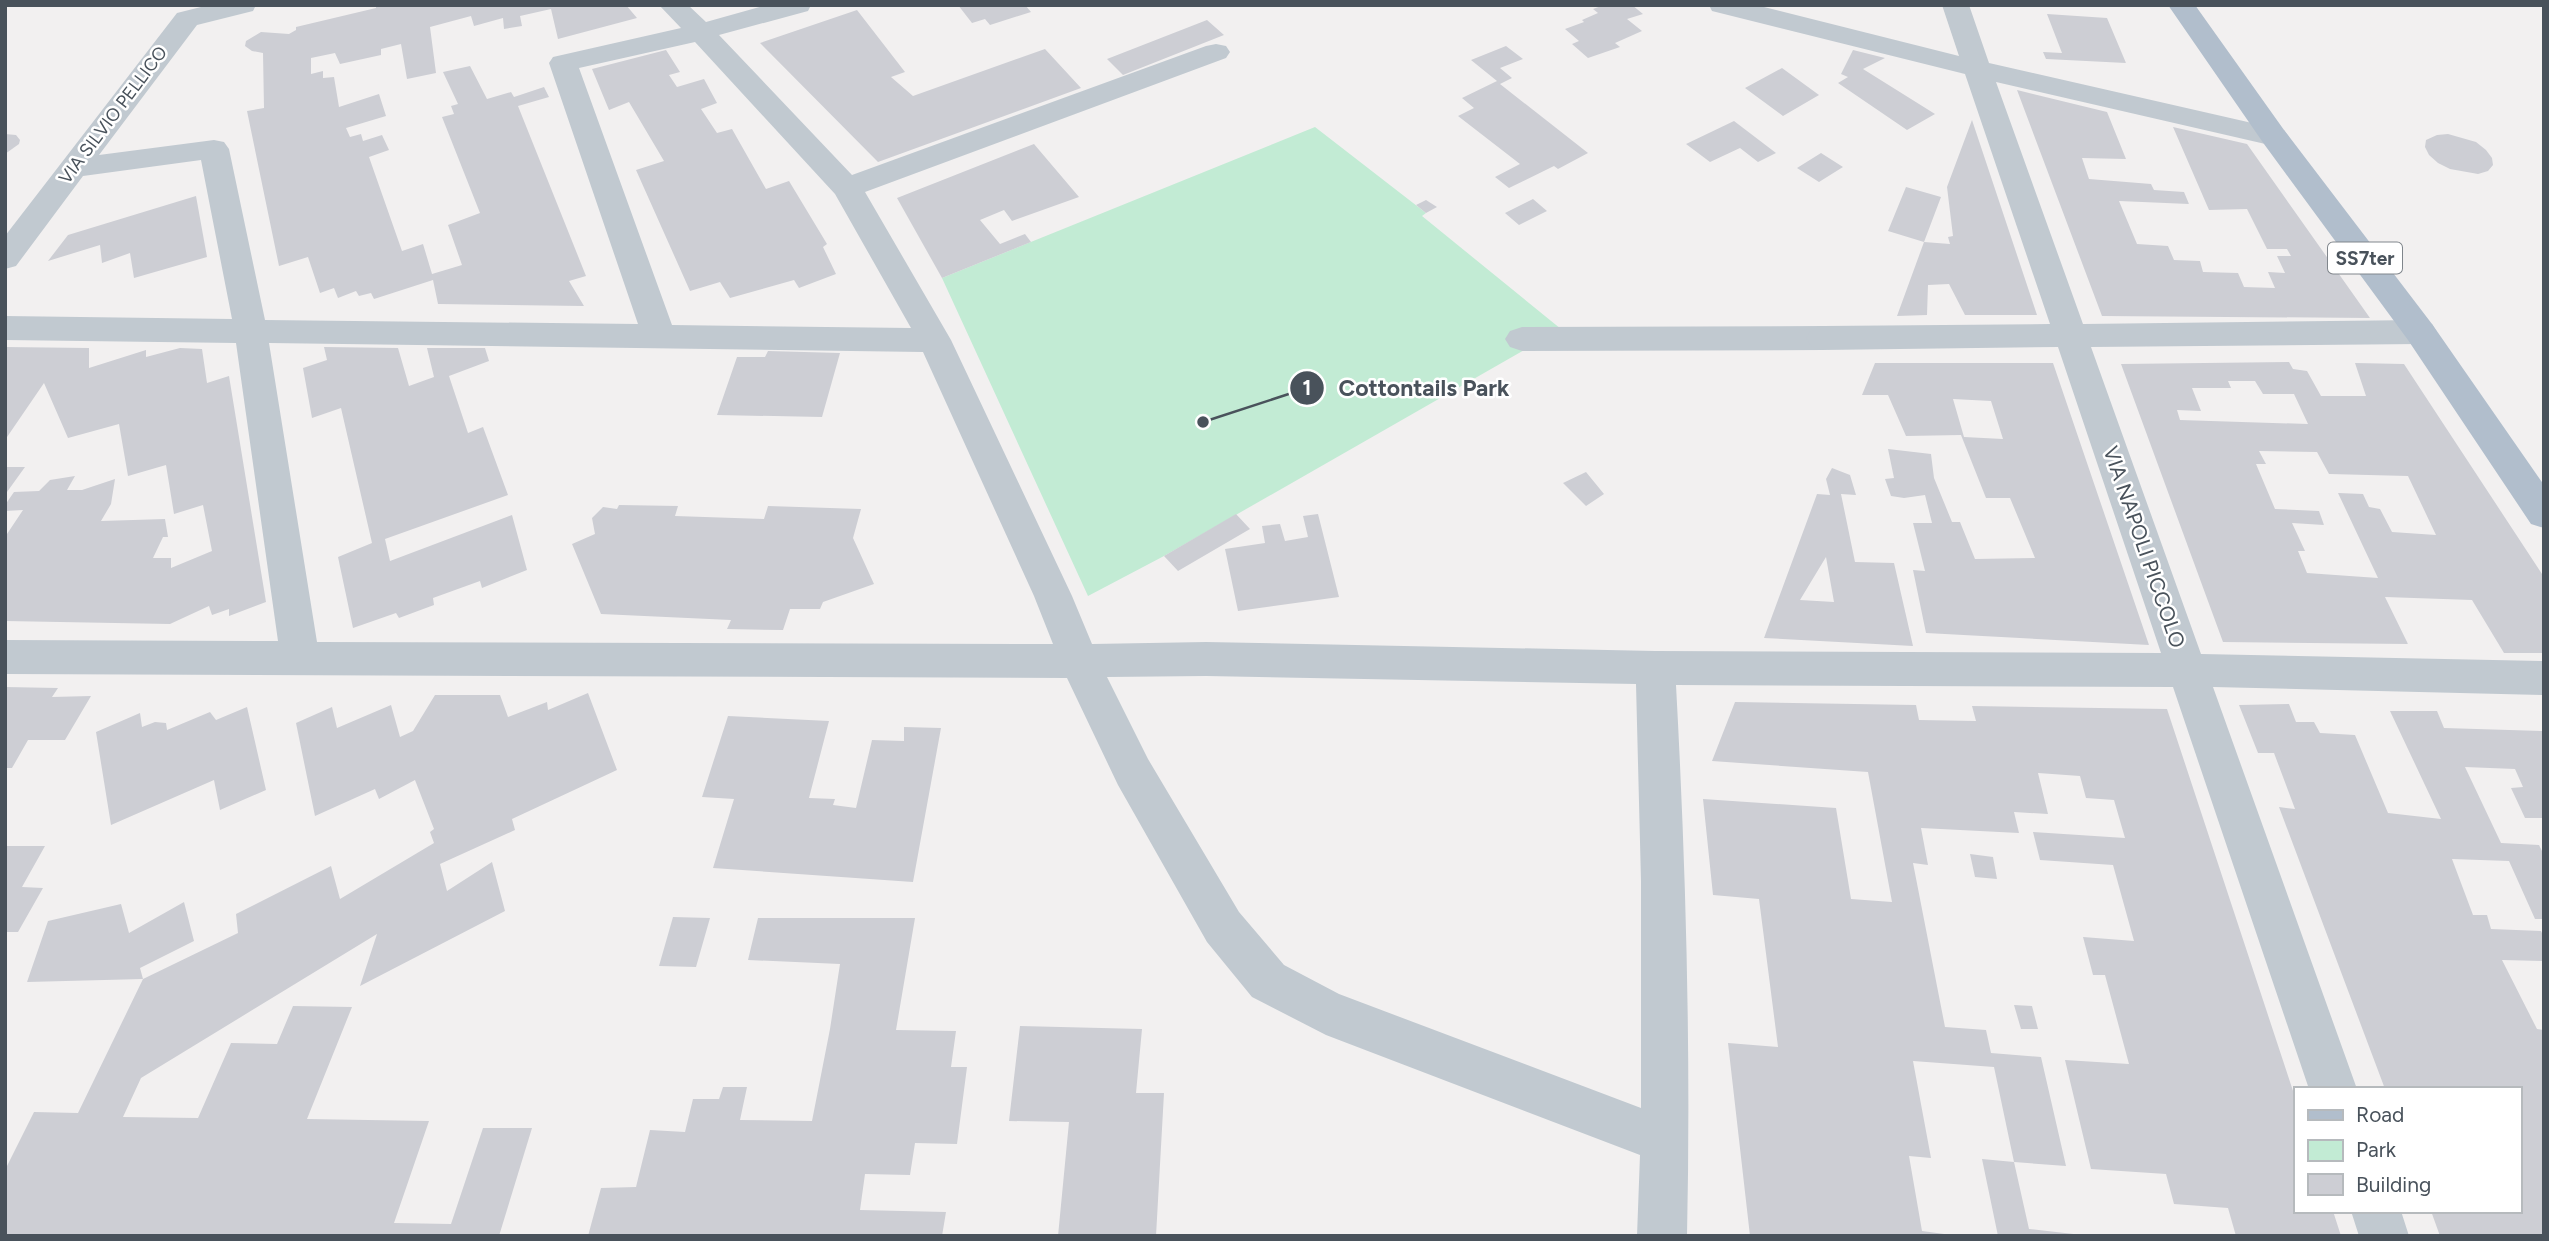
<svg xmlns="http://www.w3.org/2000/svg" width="2549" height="1241" font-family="Figtree,sans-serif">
<rect width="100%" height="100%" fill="#f2f0f0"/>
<!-- green -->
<path fill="#c2ebd4" d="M1315,127L1426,213L1422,216L1561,329L1164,556L1088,596L942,278Z"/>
<!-- building -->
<path fill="#cdced4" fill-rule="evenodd" d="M376,5H626L637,18L558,39L551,9L520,16L522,26L504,29L503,18L474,26L471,16L430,27L436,73L407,79L401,44L381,49V55L340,64L335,53L311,58V74L323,71V78L334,77L339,107L379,94L386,116L346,128L350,137L361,134L363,141L382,135L389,150L369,157L402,251L423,244L432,274L462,265L448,225L480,213L442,117L454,114L451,106L458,104L443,72L470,66L487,99L511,92L514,97L544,87L549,97L518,106L586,276L569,281L584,306L438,304L433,280L374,299L371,293L359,296L356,291L338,298L334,288L320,293L308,257L279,266L247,111L264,108L263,53L252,51L245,46L246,41L261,32L289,34L296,30V27L376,8Z
M958,5H1025L1031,12L990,25L985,19L972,23Z
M1604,5H1632L1643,14L1627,19L1642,31L1615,43L1620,47L1588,58L1572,44L1579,41L1565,29L1584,22L1582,20L1598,13L1593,9Z
M857,10L905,72L891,77L913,96L1045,49L1081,88L878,162L760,43Z
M2047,14L2107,18L2126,63L2046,59L2043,52L2062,53Z
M1207,20L1224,35L1123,75L1107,59Z
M1506,46L1523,59L1500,68L1512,78L1500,84L1588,153L1558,169L1554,166L1509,188L1495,177L1520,164L1458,116L1474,108L1462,98L1497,81L1471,60Z
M666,50L680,72L669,75L677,87L704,79L717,103L701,109L717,133L732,129L766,189L789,181L827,244L823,247L836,274L799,288L794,280L730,298L720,282L690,291L636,170L664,161L629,102L609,110L592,69Z
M1853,50L1885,58L1863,69L1935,114L1907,130L1838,83L1848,77L1841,74Z
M1782,68L1819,95L1783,116L1745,88Z
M2017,90L2107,112L2126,159L2082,158L2089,179L2151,184L2154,190L2184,192L2189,204L2119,201L2137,244L2168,246L2174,260L2200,261L2203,272L2238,273L2244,287L2275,288L2268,272L2285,273L2277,256H2291L2287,249H2267L2247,209L2209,210L2173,127L2247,144L2370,318L2102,316Z
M1972,120L2037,315H1965L1949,284L1928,285L1927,315L1897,316L1924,242L1950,244L1948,237L1953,236L1947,187Z
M1734,121L1776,153L1758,162L1740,148L1710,162L1686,144Z
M5,134L16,135L20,140L19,144L5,154Z
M2448,134L2476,142L2486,150L2492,158L2493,165L2488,171L2478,174L2450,169L2438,163L2429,155L2425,147L2426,140L2437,135Z
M1034,144L1079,197L1012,221L1004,210L980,220L1000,244L1025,234L1031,242L942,278L897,198Z
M1821,153L1843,167L1819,182L1797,168Z
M1906,187L1941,197L1924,242L1888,231Z
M196,196L207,257L134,278L130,253L102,263L100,245L48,261L68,235Z
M1533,199L1547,211L1519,225L1505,213Z
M1426,200L1437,207L1426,213L1416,205Z
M5,347L89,348V368L146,350V357L180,348L202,349L207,383L229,376L266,602L229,616V609L212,615L209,606L170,624L5,621V537L23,510L5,511V505L14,492L39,491L50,480L75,476L67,490H82L115,479L111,504L101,521L165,519L168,537H163L153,558H171V568L212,551L203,505L174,514L166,465L128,476L119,424L68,438L44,383L5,440Z
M324,347L398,348L409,386L434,377L427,348H485L489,361L449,376L468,433L483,427L508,495L385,539L390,561L512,515L527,570L482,588L480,581L433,598L434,605L399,618L396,613L353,628L338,557L372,543L341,408L312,418L303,368L327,360Z
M768,351L840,353L822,417L717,415L737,357H765Z
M2289,362L2293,369L2307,371L2321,396H2366L2355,363L2404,364L2544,577V653H2504L2472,600L2385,597L2408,644L2223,642L2121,364ZM2228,381H2255L2263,394H2294L2308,424L2180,420L2177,410L2201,411L2192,388H2231ZM2259,451L2317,452L2329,474L2408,476L2436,535L2392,532L2380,509L2369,507L2363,494L2338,493L2378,578L2307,573L2298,551H2305L2292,523L2324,525L2319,511L2275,509L2256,464H2266Z
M1875,363H2053L2149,645L1926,633L1913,570L1925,571L1913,523H1932L1925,495L1904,498L1891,496L1885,479L1894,478L1888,449L1931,454L1934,478L1952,522H1960L1975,559L2035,558L2010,498H1986L1961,435L1906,436L1888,395H1862ZM1953,399L1991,401L2003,439L1964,437Z
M5,467H25L7,492H5Z
M1832,468L1850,475L1856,495L1841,494L1855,562L1894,563L1913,646L1764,638L1817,494L1830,495L1826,479ZM1826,557L1834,602L1800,600Z
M1586,472L1604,494L1586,506L1563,483Z
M619,505L678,506L675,516L764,519L768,506L861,509L853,538L874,584L823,602L820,609H790L783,630L727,629L731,620L601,614L572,544L595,534L592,518L603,507L617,509Z
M1236,514L1250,529L1178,571L1164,556Z
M1318,514L1339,597L1238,611L1225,549L1265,543L1262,526L1280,524L1285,541L1308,537L1303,516Z
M5,687L58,688L52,697L91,696L65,740H28L12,768H5Z
M588,693L617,770L512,819L515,830L440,864L447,891L492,862L505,911L360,986L377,934L141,1078L123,1117L198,1118L231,1043L277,1044L293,1006L352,1007L307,1119L429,1121L394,1223L451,1224L483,1128H532L499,1236H5V1170L34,1112L78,1113L143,979L238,933L236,914L331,866L340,899L434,843L430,832L434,829L415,780L379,799L375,789L315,816L296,723L332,707L337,728L391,705L400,737L413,731L435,695H500L508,717L547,702L548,710Z
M1735,702L1916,705L1919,720L1976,721L1972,706L2167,709L2295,1097V1211H2333L2341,1236H2236L2228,1208L2174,1204L2166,1174L2091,1169L2065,1060L2129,1064L2105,975H2093L2083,937L2134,941L2113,865L2040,860L2033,832L2125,838L2114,800L2086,798L2080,776L2038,773L2048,814L2014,812L2019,833L1921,828L1928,865L1913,863L1945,1027L1986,1030L1991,1053L2041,1057L2066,1166L2014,1162L1994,1067L1913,1061L1931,1158L1909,1156L1922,1231L1959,1236H1750L1728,1043L1778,1047L1759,899L1713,895L1703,799L1836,808L1851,899L1892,902L1868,772L1712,761Z
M2289,704L2296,722H2314L2320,733L2355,735L2388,813L2441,819L2390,711H2437L2444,728L2544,731V823L2542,818H2525L2511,788L2523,787L2515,769L2465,767L2501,843L2539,845L2544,855V919H2535L2509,861L2452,859L2473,915H2487L2491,929L2541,931L2544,937V961L2502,960L2537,1029L2544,1030V1236H2440L2431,1211H2519V1089H2385L2279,807L2295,809L2274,753H2258L2239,705Z
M247,707L266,790L220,810L214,780L111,825L96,732L140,713L142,727L155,722L166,723L167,730L210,712L216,720Z
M728,716L829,721L809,798L835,799L833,805L856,808L872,740L904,741V727L941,728L913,882L713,868L734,799L702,797Z
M5,846H45L22,887L43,888L18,932H5Z
M1970,854L1993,857L1997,879L1975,877Z
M184,902L194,941L140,968L143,979L27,982L48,921L121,904L129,933Z
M673,917L710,918L696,967L659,966Z
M758,918H915L896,1030L956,1031L951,1067H967L957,1144L915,1143L910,1175L865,1174L860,1210L946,1212L942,1236H588L601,1188L636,1187L650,1130L685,1132L693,1099H719L723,1087H747L740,1120L812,1121L830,1029L840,964L748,960Z
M2014,1005L2032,1006L2038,1029H2021Z
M1020,1026L1142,1029L1136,1093H1164L1156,1236H1058L1069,1122L1009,1121Z
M1982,1159L2014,1162L2029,1229L2091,1236H1998Z"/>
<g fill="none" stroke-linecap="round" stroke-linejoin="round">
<!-- pedestrian -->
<path fill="#c1c9d0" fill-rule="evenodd" d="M1823,326L1835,330L1840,338L1835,346L1823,350L1522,351L1510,347L1505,339L1510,331L1522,327Z"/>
<!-- minor -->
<path fill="#c1c9d0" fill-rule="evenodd" d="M209,5H256L253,11L197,25L99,155L214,140L224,142L229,149L265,320L638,324L549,63L553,57L681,28L659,5H688L706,22L767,5H811L808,11L719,35L852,175L1206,46L1216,44L1226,46L1230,52L1226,58L865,192L951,340L1072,596L1092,644L1206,642L1655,651L2161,653L2058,347L1823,350L1811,346L1806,338L1811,330L1823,326L2050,324L1965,74L1712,11L1709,5H1756L1959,56L1942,5H1969L1989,63L2274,128L2284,130L2289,137L2284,144L2274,146L1996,82L2083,324L2420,320L2432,324L2437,332L2432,340L2420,344L2091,347L2201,654L2544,661V695L2213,687L2357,1089H2309L2173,687L1676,685C1686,869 1691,1053 1687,1236H1637L1640,1155L1326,1035L1252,997L1207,942L1118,785L1067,678L5,674V640L278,641L236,343L5,340V316L232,319L201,160L83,176L16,266L5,269V236L177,13ZM695,42L835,194L911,328L672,325L579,68ZM269,343L923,352L1034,596L1053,644L317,642ZM1206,676L1636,684L1641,881V1108L1339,994L1284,965L1239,912L1148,759L1107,677Z
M2351,1211H2401L2409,1236H2359Z"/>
<!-- primary -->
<path fill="#b1becc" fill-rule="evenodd" d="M2168,5H2195L2284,130L2432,324L2544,485V528L2531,524L2408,340L2264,144Z"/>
</g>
<g text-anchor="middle" stroke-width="5" stroke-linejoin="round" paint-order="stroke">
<!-- far-street labels -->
<g font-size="18" fill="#49525b" stroke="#fff">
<text transform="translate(113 115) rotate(-53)" y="6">VIA SILVIO PELLICO</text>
</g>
<!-- shield labels -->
<rect fill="#fff" stroke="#80868c" stroke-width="2" x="2328" y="242.5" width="74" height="31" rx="5"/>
<g font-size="19" font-weight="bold" fill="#49525b">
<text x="2365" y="265">SS7ter</text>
</g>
<!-- street labels -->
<g font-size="21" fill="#49525b" stroke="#fff">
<text transform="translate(2144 547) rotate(71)" y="7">VIA NAPOLI PICCOLO</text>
</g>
</g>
<!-- callouts -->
<path fill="none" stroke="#49525b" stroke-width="2.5" d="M1203 422L1307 388"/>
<g fill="#49525b" stroke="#fff" stroke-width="2.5">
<circle cx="1203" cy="422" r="7"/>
<circle cx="1307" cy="388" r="18"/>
</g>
<g font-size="21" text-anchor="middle" font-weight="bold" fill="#fff">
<text x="1307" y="395">1</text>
</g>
<g font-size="23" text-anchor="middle" font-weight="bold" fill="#49525b" stroke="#fff" stroke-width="5" stroke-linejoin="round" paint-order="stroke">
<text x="1424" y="396">Cottontails Park</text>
</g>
<!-- border -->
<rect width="2549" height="1241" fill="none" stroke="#49525b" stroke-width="14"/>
<!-- legend -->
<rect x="2294" y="1087" width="228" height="126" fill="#ffffff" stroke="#b6babd" stroke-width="2"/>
<rect x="2308" y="1110" width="35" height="10" fill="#b1becc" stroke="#b6babd" stroke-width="2"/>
<text x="2356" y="1122" font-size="21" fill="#49525b">Road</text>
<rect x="2308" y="1140" width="35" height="21" fill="#c2ebd4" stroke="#b6babd" stroke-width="2"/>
<text x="2356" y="1157" font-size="21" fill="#49525b">Park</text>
<rect x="2308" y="1174" width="35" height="21" fill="#cdced4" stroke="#b6babd" stroke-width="2"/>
<text x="2356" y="1192" font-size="21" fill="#49525b">Building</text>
</svg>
